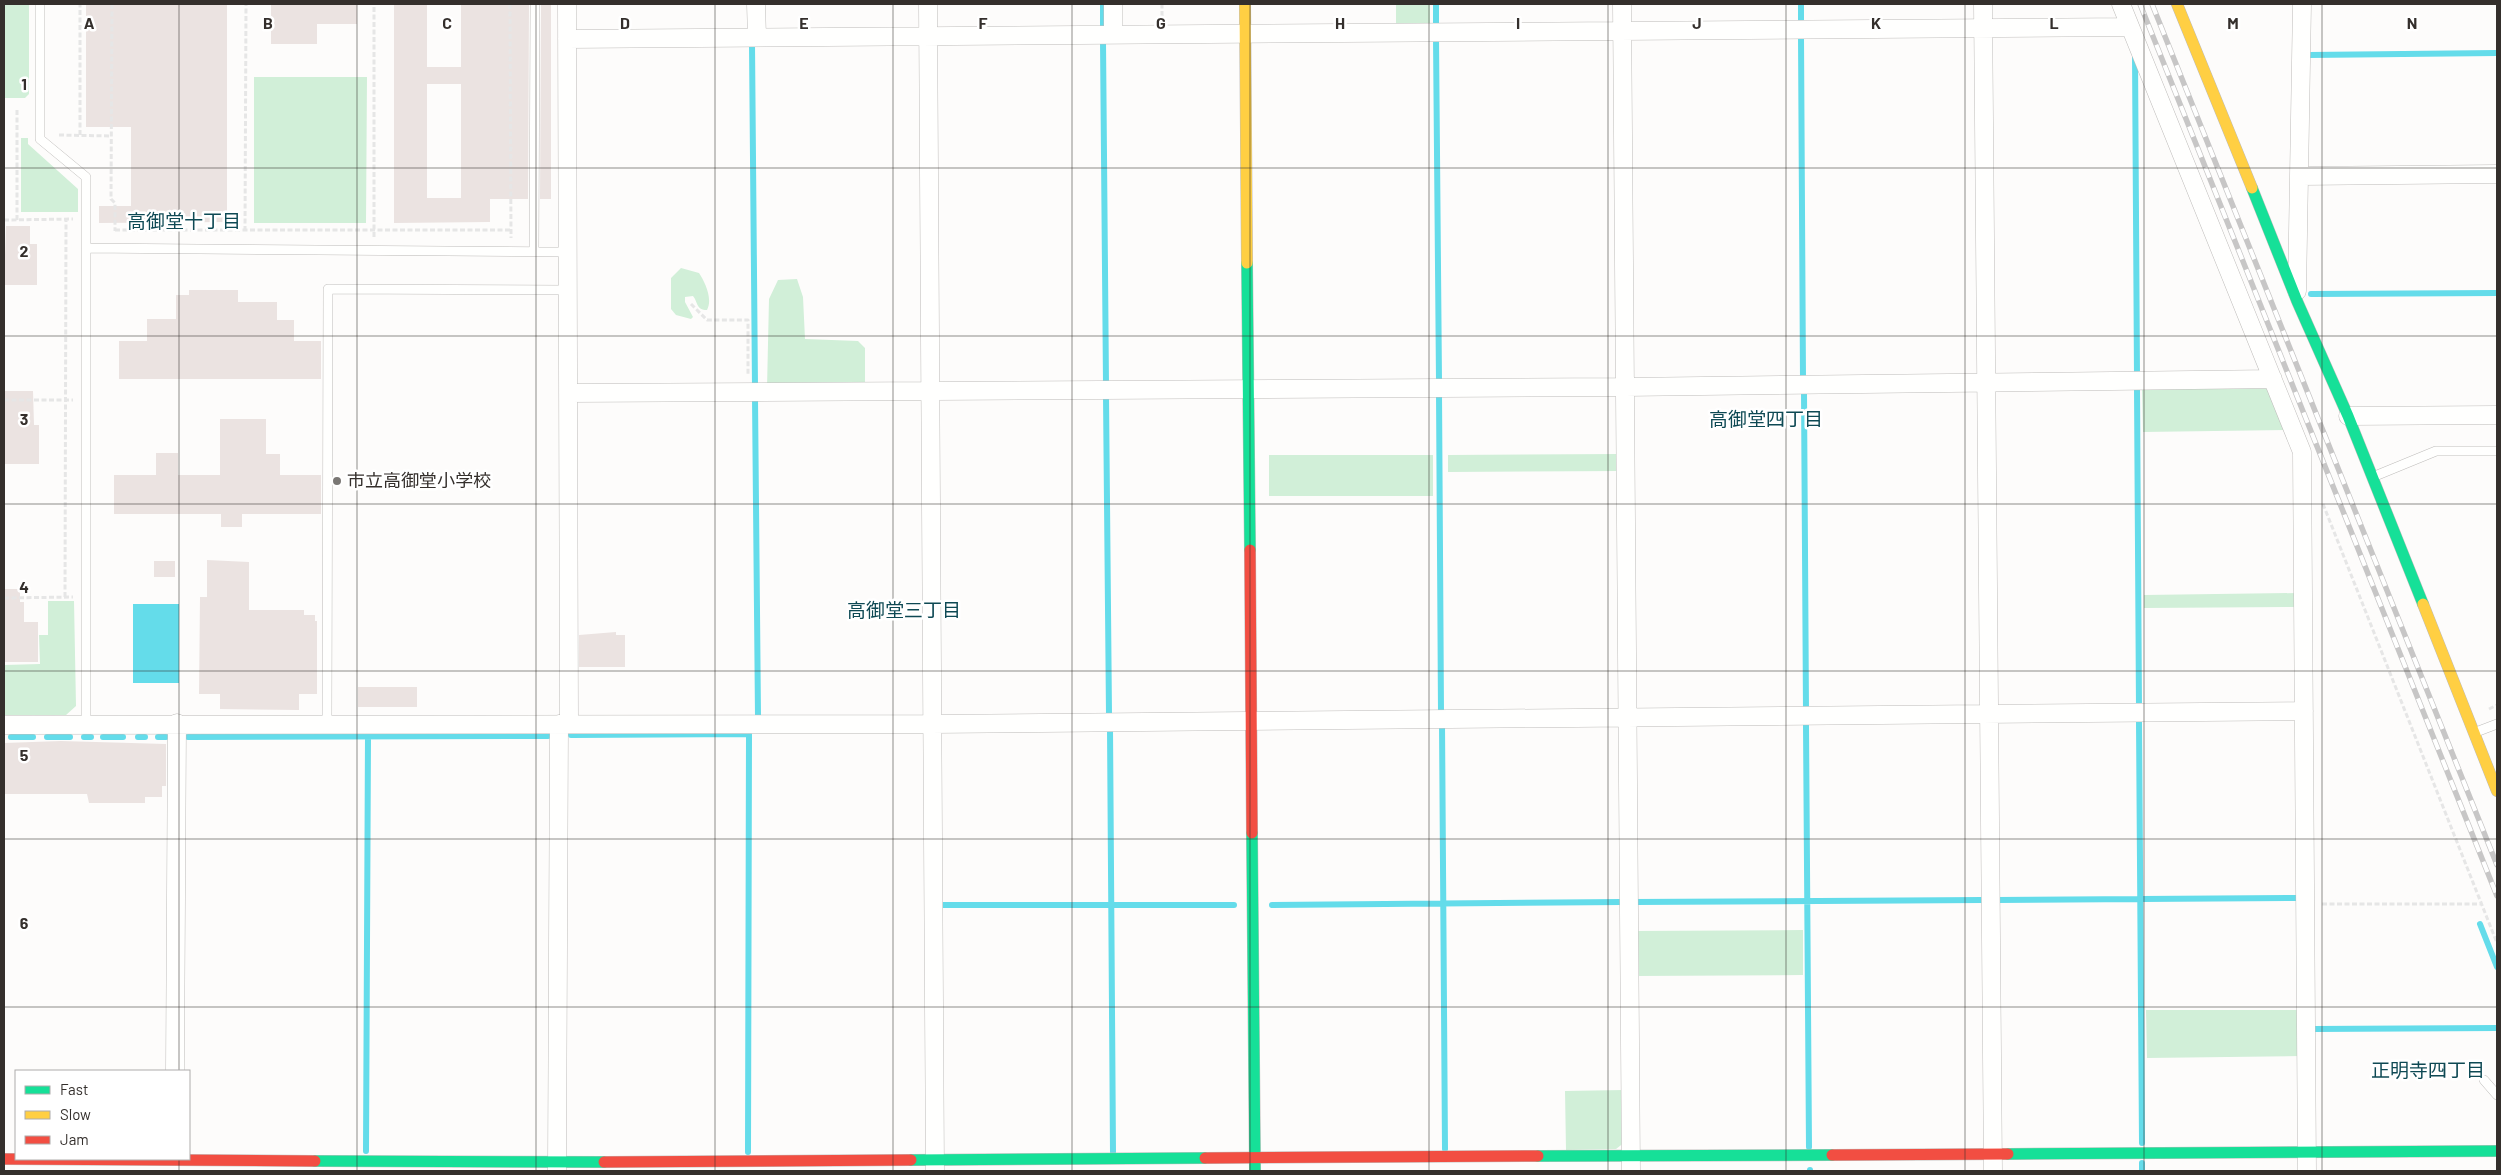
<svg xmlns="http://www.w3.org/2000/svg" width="2501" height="1175" font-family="Barlow,'Noto Sans JP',sans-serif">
<rect width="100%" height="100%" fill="#fdfcfb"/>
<!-- green -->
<path fill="#d1efd8" d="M4,4H29V94L25,98H4Z
M1396,4H1430V26H1396Z
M254,77H367L366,223H254Z
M21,138H28V144L78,189V212H21Z
M681,268L699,273C705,282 713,299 707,310C696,310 698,302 693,296L685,297V302L693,317L691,319L676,315L671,309V278Z
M797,279L803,297L805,339L858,341L865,348V387L767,388L769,299L778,280Z
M2269,387L2286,430L2143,432L2142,389Z
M1620,454V471L1448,472V455Z
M1269,455H1433V496H1269Z
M2297,593V607L2144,608V595Z
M48,601H74L76,706L66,715H4V665L40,664L39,635H48Z
M1803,930V975L1635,976V931Z
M2146,1010H2300V1056L2147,1058Z
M1624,1090L1625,1142L1616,1149L1566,1150L1565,1091Z"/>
<!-- water -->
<path fill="#64dcea" d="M133,604H179V683H133Z"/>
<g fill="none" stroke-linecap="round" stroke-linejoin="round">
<!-- stream -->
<path stroke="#64dcea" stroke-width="6" d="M1436,4V24
M1801,4V23
M1103,30V4
M1801,37L1803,380
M1436,38L1439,381
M1103,41L1106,384
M752,44L755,387
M2135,55L2137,376
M2309,55L2497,53
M2311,294L2497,293
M2137,389L2139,708
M1804,392L1806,711
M1439,393L1441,711
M1106,396L1109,714
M755,398L758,716
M2139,722L2142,1143
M1442,723L1445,1149
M1806,725L1809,1147
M1110,728L1113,1152
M571,735L749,734L748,1152
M11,737H33
M47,737H70
M84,737H91
M103,737H123
M138,737H145
M158,737H166
M188,737L548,736
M1996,900L2298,898
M1634,902L1983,900
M940,905H1234
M1272,905L1622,902
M2480,924L2497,967
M2313,1029L2497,1028
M366,1151L368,736
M2142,1163V1171
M1810,1170V1171"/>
</g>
<!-- building -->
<path fill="#ebe3e1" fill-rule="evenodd" d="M86,4H227V222L99,223V206H131V127H86Z
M271,4H357V24H317V44H271Z
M394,4H427V67H461V4H529L528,199H490V222L394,223ZM427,84H461V198H427Z
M541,4H551V199H540Z
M6,226H30V244H37V285H4Z
M189,290H238V302H277V320H294V341H321V379H119V341H147V319H176V295H189Z
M4,391H33L34,425H39V464H4Z
M220,419H266V454H280V475H321V514H242V527H221V514H114V475H156V453H178V475H220Z
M207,560L249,562V610H304V615H315V621H317V694H299V710L220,709V694H199L200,597H207Z
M154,561H175V577H154Z
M4,589H20V602H24V622H38V662H4Z
M616,632V635H625V667H579V635Z
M358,687H417V707H358Z
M61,741L166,744V786H162V797H145V803H89L87,794H4V743Z"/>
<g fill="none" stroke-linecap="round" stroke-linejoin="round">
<defs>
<path id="lane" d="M40,4V139L86,177V724
M86,248L568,252
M534,251L535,4
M2375,476L2436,451H2497
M327,724L328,289L568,290
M2476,732L2497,724
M2484,1080L2497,1095"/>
<path id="street" d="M567,4L569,724
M756,4L757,37
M928,4L935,1171
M1113,4V34
M1622,4L1631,1171
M1983,4L1993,1171
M2121,4L2302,452L2307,1171
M567,39L2130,27
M2301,176L2497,174
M2297,291L2302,4
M568,393L1625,387L2273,379
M2348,416L2497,415
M4,725L931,724L2304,711
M175,1071L177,723
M557,1171L559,724"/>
<path id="fast" d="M2252,188L2297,301L2348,416L2423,604
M1247,263L1250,550
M1252,833L1255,1171
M2008,1154L2497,1151
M1538,1156L1832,1155
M911,1160L1205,1158
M315,1161L604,1162"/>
<path id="slow" d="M1245,4L1247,263
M2177,4L2252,188
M2423,604L2497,791"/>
<path id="jam" d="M1250,550L1252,833
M1832,1155L2008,1154
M1205,1158L1538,1156
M4,1159L315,1161
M604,1162L911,1160"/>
</defs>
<!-- lane casing -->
<use href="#lane" stroke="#bfbdbb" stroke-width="10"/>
<!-- street casing -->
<use href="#street" stroke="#bfbdbb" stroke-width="19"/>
<!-- fast casing -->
<use href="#fast" stroke="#bfbdbb" stroke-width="12"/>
<!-- slow casing -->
<use href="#slow" stroke="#bfbdbb" stroke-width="12"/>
<!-- jam casing -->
<use href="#jam" stroke="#bfbdbb" stroke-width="12"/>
<!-- path -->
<path stroke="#e6e6e6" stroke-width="3" stroke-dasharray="5 2.5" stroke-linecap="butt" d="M112,4L111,199L115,203V231
M510,4L511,238
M1162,16V4
M59,135L111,136
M80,135V4
M4,220L73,219
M17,220V108
M115,230H511
M245,231L246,4
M374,237V4
M691,304L707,320H748V374
M4,400H73
M2323,504L2497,943
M65,597L66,219
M4,598L73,597
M2489,709L2497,705
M2322,904H2482"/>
<!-- lane -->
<use href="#lane" stroke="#fffffe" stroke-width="9"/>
<!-- street -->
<use href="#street" stroke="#fffffe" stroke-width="18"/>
<!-- fast -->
<use href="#fast" stroke="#16e098" stroke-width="11"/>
<!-- slow -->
<use href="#slow" stroke="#ffcf43" stroke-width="11"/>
<!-- jam -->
<use href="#jam" stroke="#f24e42" stroke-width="11"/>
<defs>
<path id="rail" d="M2140,4L2497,896
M2152,4L2497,865"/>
</defs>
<!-- rail casing -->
<use href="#rail" stroke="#c7c6c6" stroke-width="5.5"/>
<!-- rail -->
<use href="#rail" stroke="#fff" stroke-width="4" stroke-dasharray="11" stroke-linecap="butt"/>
</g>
<!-- grid -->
<path fill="none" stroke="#342f2c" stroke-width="1" stroke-opacity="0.55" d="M179,4V1071M357,4V1171M536,4V1171M715,4V1171M893,4V1171M1072,4V1171M1250,4V1171M1429,4V1171M1608,4V1171M1786,4V1171M1965,4V1171M2144,4V1171M2322,4V1171M4,168H2497M4,336H2497M4,504H2497M4,671H2497M4,839H2497M4,1007H2497M179,1159V1171"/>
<!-- markers -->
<circle fill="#7a7774" stroke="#fff" stroke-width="2" cx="337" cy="481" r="5"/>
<g text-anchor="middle" stroke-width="5" stroke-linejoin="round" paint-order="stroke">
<!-- poi labels -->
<g font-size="18" fill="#342f2c" stroke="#fff" text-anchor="start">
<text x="347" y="487">市立高御堂小学校</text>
</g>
<!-- neighbourhood labels -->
<g font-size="19" fill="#0e4954" stroke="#fff">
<text x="184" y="228">高御堂十丁目</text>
<text x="1766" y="426">高御堂四丁目</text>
<text x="904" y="617">高御堂三丁目</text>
<text x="2428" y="1077">正明寺四丁目</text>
</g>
</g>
<g font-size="16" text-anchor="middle" font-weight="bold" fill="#342f2c" stroke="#fff" stroke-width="5" stroke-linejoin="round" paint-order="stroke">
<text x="89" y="29">A</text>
<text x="268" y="29">B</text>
<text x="447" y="29">C</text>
<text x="625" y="29">D</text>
<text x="804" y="29">E</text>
<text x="983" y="29">F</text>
<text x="1161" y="29">G</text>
<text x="1340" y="29">H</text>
<text x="1518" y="29">I</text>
<text x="1697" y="29">J</text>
<text x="1876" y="29">K</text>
<text x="2054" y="29">L</text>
<text x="2233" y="29">M</text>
<text x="2412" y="29">N</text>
<text x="24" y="90">1</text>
<text x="24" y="257">2</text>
<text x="24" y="425">3</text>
<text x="24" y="593">4</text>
<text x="24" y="761">5</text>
<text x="24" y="929">6</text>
</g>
<!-- border -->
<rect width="2501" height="1175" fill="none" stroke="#342f2c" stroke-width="10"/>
<!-- legend -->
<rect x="15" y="1070" width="175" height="90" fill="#ffffff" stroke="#aeacab"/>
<rect x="25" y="1086" width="25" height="8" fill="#16e098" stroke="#aeacab"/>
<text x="60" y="1095" font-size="15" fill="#342f2c">Fast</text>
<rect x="25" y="1111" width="25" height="8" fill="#ffcf43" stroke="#aeacab"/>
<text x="60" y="1120" font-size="15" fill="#342f2c">Slow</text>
<rect x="25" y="1136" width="25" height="8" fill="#f24e42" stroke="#aeacab"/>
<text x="60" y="1145" font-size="15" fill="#342f2c">Jam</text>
</svg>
